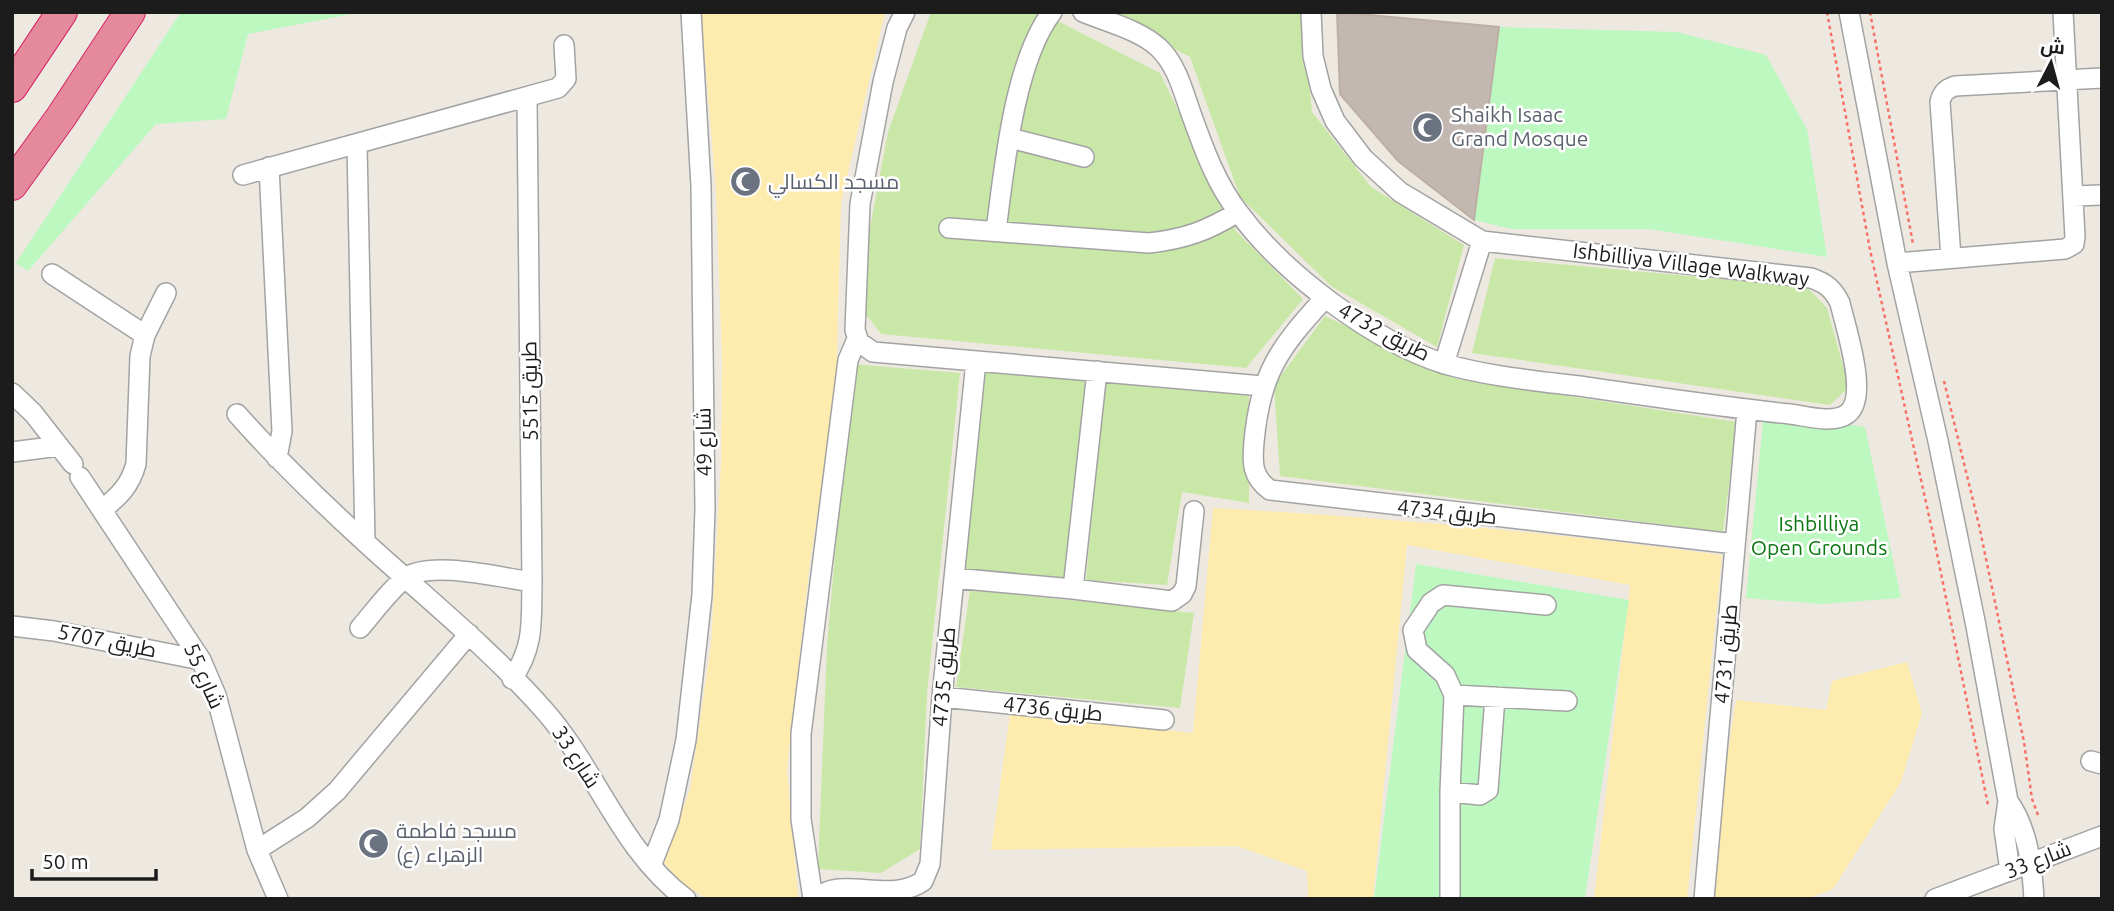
<svg xmlns="http://www.w3.org/2000/svg" width="2114" height="911" font-family="Ubuntu,Cairo,sans-serif">
<rect width="100%" height="100%" fill="#ede9e1"/>
<!-- grass -->
<path fill="#c9e8a7" d="M931,12H1040L1160,73L1236,231L1303,299L1246,368L881,334L856,302L888,132Z
M1105,12H1303L1312,112L1371,187L1464,245L1437,347L1331,286L1240,197L1190,57Z
M1495,258L1807,287L1827,308L1849,387L1830,405L1472,353Z
M1325,316L1457,379L1737,422L1723,532L1280,476L1274,385Z
M852,364L960,373L927,694L920,849L881,873L818,869L827,644Z
M985,370L1086,379L1064,578L964,570Z
M1105,372L1249,396V503L1182,492L1167,585L1086,580Z
M970,590L1194,613L1180,708L956,687Z"/>
<!-- sand -->
<path fill="#feebae" d="M701,12H885L841,203L836,395L810,562L787,769L798,896L796,899H707L682,883L664,863L690,789L711,645L721,462L722,360L716,190Z
M1213,508C1383,517 1553,533 1722,555L1687,899H1594L1630,585L1407,545L1373,899H1308L1307,871L1237,846L991,850L1010,714L1193,733Z
M1907,662L1922,713L1901,782L1833,889L1806,899H1705L1736,700L1826,710L1832,681Z"/>
<!-- park -->
<path fill="#bdf8c0" d="M181,12H363L248,34L226,119L156,124L28,271L16,263Z
M1499,27L1677,32L1766,55L1807,129L1827,257L1649,229H1511L1474,220Z
M1764,411L1865,427L1901,598L1821,604L1746,598Z
M1416,564L1629,600L1585,899H1374Z"/>
<!-- building -->
<path fill="#c2b8b1" stroke="#beafa4" stroke-width="2" d="M1337,12L1499,27L1474,220L1398,161L1340,94Z"/>
<g fill="none" stroke-linecap="round" stroke-linejoin="round">
<defs>
<path id="minor" d="M905,12L897,28L883,82L860,204L855,330L859,342L873,352L1263,386
M1083,12C1107,22 1140,30 1159,48C1178,66 1184,95 1193,119C1205,152 1217,185 1239,213C1283,273 1374,342 1445,364C1491,377 1539,381 1586,387C1654,397 1722,407 1790,414C1806,416 1833,424 1847,414C1870,398 1845,326 1840,303C1833,289 1826,283 1811,278L1482,241L1400,192L1363,158L1335,121L1321,89L1313,56L1311,12
M1849,12L1897,263L1938,441L1975,621L2008,801L2004,829L2010,871
M1010,138L1084,157
M357,144L365,542
M269,167L282,431L277,458
M243,175L558,88L566,79L564,45
M2073,196L2102,195
M949,228L1149,243C1185,239 1207,231 1238,212
M996,231C1004,169 1014,62 1052,12
M1951,258L1940,102C1942,93 1946,89 1955,86L2102,78
M1897,263L2065,249L2074,244L2075,237L2063,12
M52,274L145,335
M1324,299C1279,348 1260,374 1254,442C1252,463 1252,477 1270,490L1735,544
M1444,364L1482,241
M12,393L33,413L73,464
M237,414C277,459 320,501 365,542C425,597 489,648 543,709C596,768 620,850 686,899
M12,452L59,446
M80,477L201,660L216,695L257,850L278,899
M102,510C119,496 130,486 136,464L140,356L145,335L166,293
M954,578L1073,589L1172,601L1182,594L1186,586L1194,511
M1073,589L1097,371
M12,626L54,631L201,660
M360,628C374,612 387,593 404,579C427,559 502,578 532,582
M512,679C535,645 531,621 532,582L527,99
M1454,695L1567,701
M942,697L1164,720
M2091,761L2102,764
M1450,792L1480,795L1488,790L1495,697
M2008,801C2028,829 2032,865 2034,899
M257,850L307,818L337,791L469,634
M651,866L669,820L686,740L702,595L705,509L701,186L691,12
M813,899L801,819V734L848,360L857,339
M817,899C839,874 890,905 923,881L930,864L942,697L976,361
M1450,899V792L1454,695L1445,675L1417,650L1413,630L1431,603L1443,595L1546,605
M1704,899L1747,410
M1935,899L2102,836"/>
<path id="highway" d="M12,87L62,12
M12,185L61,117L130,12"/>
</defs>
<!-- minor casing -->
<use href="#minor" stroke="#a3a3a3" stroke-width="22"/>
<!-- highway casing -->
<use href="#highway" stroke="#d42568" stroke-width="32"/>
<!-- path -->
<path stroke="#f87167" stroke-width="2.5" stroke-dasharray="3.5 3.5" stroke-linecap="butt" d="M1827,12L1870,250L1933,534L1988,805
M1870,12L1913,244
M1944,381L1979,525L2024,742L2032,799L2038,815"/>
<!-- minor -->
<use href="#minor" stroke="#fff" stroke-width="19"/>
<!-- highway -->
<use href="#highway" stroke="#e5899d" stroke-width="30"/>
</g>
<!-- icons -->
<defs>
<symbol id="mosque-disc" viewBox="-11 -11 22 22"><circle r="9.5" fill="#6b7280" stroke="#fff"/><path d="M3.5-4.9A6 6 0 1 0 3.5 4.9A5 5 0 1 1 3.5-4.9Z" fill="#fff"/></symbol>
</defs>
<g fill-rule="evenodd">
<use href="#mosque-disc" x="1410" y="110" width="35" height="35"/>
<use href="#mosque-disc" x="728" y="164" width="35" height="35"/>
<use href="#mosque-disc" x="356" y="826" width="35" height="35"/>
</g>
<g text-anchor="middle" stroke-width="5" stroke-linejoin="round" paint-order="stroke">
<!-- worship labels -->
<g font-size="21" fill="#5b616d" stroke="#fff" text-anchor="start">
<text x="1451" y="122">Shaikh Isaac<tspan x="1451" dy="24">Grand Mosque</tspan></text>
<text x="768" y="189">مسجد الكسالي</text>
<text x="396" y="838">مسجد فاطمة<tspan x="396" dy="24">الزهراء (ع)</tspan></text>
</g>
<!-- street labels -->
<g font-size="21" fill="#1c1c1c" stroke="#fff">
<text transform="translate(1691 265) rotate(7)" y="7">Ishbilliya Village Walkway</text>
<text transform="translate(1384 332) rotate(28)" y="7">طريق 4732</text>
<text transform="translate(530 391) rotate(-91)" y="7">طريق 5515</text>
<text transform="translate(704 442) rotate(-91)" y="7">شارع 49</text>
<text transform="translate(1447 512) rotate(6)" y="7">طريق 4734</text>
<text transform="translate(107 641) rotate(11)" y="7">طريق 5707</text>
<text transform="translate(1726 654) rotate(-85)" y="7">طريق 4731</text>
<text transform="translate(204 676) rotate(66)" y="7">شارع 55</text>
<text transform="translate(944 677) rotate(-85)" y="7">طريق 4735</text>
<text transform="translate(1053 709) rotate(6)" y="7">طريق 4736</text>
<text transform="translate(576 757) rotate(57)" y="7">شارع 33</text>
<text transform="translate(2038 860) rotate(-21)" y="7">شارع 33</text>
</g>
<!-- park labels -->
<g font-size="21" fill="#0c7711" stroke="#fff">
<text x="1819" y="531">Ishbilliya<tspan x="1819" dy="24">Open Grounds</tspan></text>
</g>
</g>
<!-- border -->
<rect width="2114" height="911" fill="none" stroke="#1c1c1c" stroke-width="28"/>
<!-- north arrow -->
<g transform="translate(2051 63) rotate(6)" stroke="#ffffff" stroke-width="5" paint-order="stroke">
<path d="M0-5L12 26L0 18L-12 26Z" fill="#1c1c1c"/>
<text y="-10" font-size="19" font-weight="bold" text-anchor="middle" fill="#1c1c1c">ش</text>
</g>
<!-- scale -->
<path d="M32 869v10h124v-10" fill="none" stroke="#1c1c1c" stroke-width="3.5"/>
<text x="42" y="869" font-size="21" fill="#1c1c1c" stroke="#ffffff" stroke-width="5" paint-order="stroke">50 m</text>
</svg>
